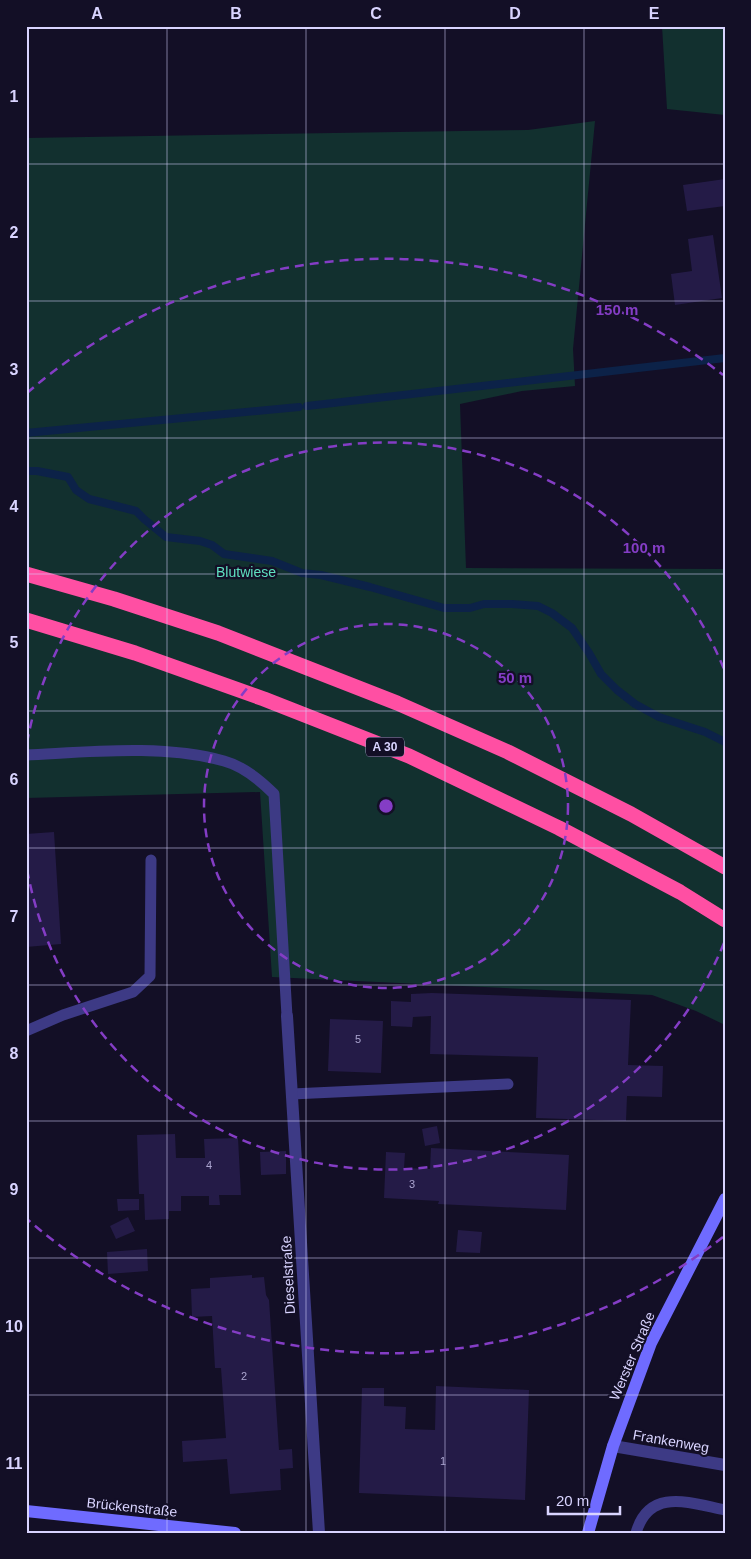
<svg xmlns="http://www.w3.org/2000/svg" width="751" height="1559" font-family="Arial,sans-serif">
<rect width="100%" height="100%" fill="#130f26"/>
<!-- green -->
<path fill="#12302f" d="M662,26H725V115L667,109Z
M595,121L573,349L575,386L522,391L460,404L466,568L725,569V1025L696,1011L652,995L272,977L260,792L26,798V138L528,130Z"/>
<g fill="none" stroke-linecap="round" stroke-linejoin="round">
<!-- stream -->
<path stroke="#0c2248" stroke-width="8" d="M307,406L725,358
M26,433L299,407
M26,471H37L68,477L76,490L89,499L136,511L144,519L166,537L200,541L212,545L224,554L272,561L302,573L321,575L370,587L444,608H470L484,604H512L538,606L552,613L572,628L589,653L601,674L617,690L635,704L659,717L705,732L725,742"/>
</g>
<!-- building -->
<path fill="#241b47" d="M725,179V206L687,211L683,185Z
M713,235L722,298L675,305L671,274L692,271L688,239Z
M54,832L61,944L26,947V834Z
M432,993L631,1000L628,1065L663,1066L662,1097L627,1096L626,1121L536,1118L538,1057L430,1054L431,1016L413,1017L412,1027L391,1026V1001L411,1002V994Z
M330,1019L383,1021L381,1073L328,1071Z
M437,1126L440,1143L425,1146L422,1129Z
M175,1134L176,1158H205L204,1139L238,1138L241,1195H219L220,1205H209V1196H181V1211H169V1219L145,1220L144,1194H139L137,1135Z
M431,1148L569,1155L566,1210L438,1204L439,1201L384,1198L386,1152L405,1153L404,1168L430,1169Z
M286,1151V1174L261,1175L260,1152Z
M117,1199H139V1210L118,1211Z
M128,1217L135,1231L116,1239L110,1226Z
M458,1230L482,1232L480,1253L456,1252Z
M147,1249L148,1271L108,1274L107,1252Z
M252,1275V1278L264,1277L266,1295L269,1300L279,1450L292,1449L293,1468L280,1469L281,1490L230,1494L227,1459L183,1462L182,1441L226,1438L221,1368H215L212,1316L192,1317L191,1289L210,1288V1278Z
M436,1386L529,1390L525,1500L359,1493L362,1388H384V1406L406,1407L405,1429L435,1430Z"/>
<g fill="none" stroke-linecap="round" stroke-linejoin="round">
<!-- service -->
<path stroke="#3d3a85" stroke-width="11" d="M26,755C89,752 163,744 224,761C243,766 261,781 274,794L287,1016
M26,1031L63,1015L133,992L150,976L151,860
M292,1094L508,1084
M636,1533C649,1487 690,1503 725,1510"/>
<!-- minor -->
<path stroke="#3d3a85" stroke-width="12" d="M287,1016L319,1533
M613,1446L725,1465"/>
<!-- secondary -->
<path stroke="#6f6bff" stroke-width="12" d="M26,1511L235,1533
M588,1533L613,1446L651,1343L725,1199"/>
<!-- motorway -->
<path stroke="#ff4fa3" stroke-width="15" d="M26,574L114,599L218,633L397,703L508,752L631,814L725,867
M26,620L135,653L264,699L409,756L559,828L680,892L725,920"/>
</g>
<!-- grid -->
<path fill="none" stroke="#d9d4ff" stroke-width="1" stroke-opacity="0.55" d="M167,26V1533M306,26V1533M445,26V1533M584,26V1533M26,164H725M26,301H725M26,438H725M26,574H725M26,711H725M26,848H725M26,985H725M26,1121H725M26,1258H725M26,1395H725"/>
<!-- distance rings -->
<g fill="none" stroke="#843dc5" stroke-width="2.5" stroke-dasharray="9 6">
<circle cx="386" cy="806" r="182"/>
<path d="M724 943A365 365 0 0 1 27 869M27 743A365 365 0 0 1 724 669"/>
<path d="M723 1237A547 547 0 0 1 27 1219M27 393A547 547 0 0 1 723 375"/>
</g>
<g text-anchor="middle" stroke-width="4.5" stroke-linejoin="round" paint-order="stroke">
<!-- number labels -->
<g font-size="11" fill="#aca6d1">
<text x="358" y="1043">5</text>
<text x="209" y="1169">4</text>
<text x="412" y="1188">3</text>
<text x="244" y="1380">2</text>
<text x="443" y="1465">1</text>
</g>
<!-- shield labels -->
<rect fill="#130f26" stroke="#9e99be" stroke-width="1" x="366" y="737.5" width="38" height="19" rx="4"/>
<g font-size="12" font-weight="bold" fill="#d9d4ff">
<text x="385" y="751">A 30</text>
</g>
<!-- park labels -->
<g font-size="14" fill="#5fe0c0" stroke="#130f26">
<text x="246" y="577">Blutwiese</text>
</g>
<!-- street labels -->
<g font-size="14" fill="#d9d4ff" stroke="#130f26">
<text transform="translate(288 1275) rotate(-93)" y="5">Dieselstraße</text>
<text transform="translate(632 1356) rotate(-67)" y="5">Werster Straße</text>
<text transform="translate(671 1441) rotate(10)" y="5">Frankenweg</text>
<text transform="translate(132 1507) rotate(6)" y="5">Brückenstraße</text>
</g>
</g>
<circle cx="386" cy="806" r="8" fill="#843dc5" stroke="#130f26" stroke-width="2.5"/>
<g font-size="15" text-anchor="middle" font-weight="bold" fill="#843dc5" stroke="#130f26" stroke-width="4.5" stroke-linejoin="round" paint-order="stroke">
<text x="617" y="315">150 m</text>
<text x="644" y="553">100 m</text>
<text x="515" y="683">50 m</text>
</g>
<!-- border -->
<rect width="751" height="1559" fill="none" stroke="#130f26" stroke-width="55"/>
<!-- scale -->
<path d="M548 1506v8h72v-8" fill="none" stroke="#d9d4ff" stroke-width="2.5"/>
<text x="556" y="1506" font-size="15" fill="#d9d4ff" stroke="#130f26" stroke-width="4" paint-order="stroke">20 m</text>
<rect x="28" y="28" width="696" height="1504" fill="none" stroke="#d9d4ff" stroke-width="2"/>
<g font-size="16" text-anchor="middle" font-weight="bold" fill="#d9d4ff">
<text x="97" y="19">A</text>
<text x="236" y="19">B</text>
<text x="376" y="19">C</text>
<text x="515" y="19">D</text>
<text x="654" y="19">E</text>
<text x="14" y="102">1</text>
<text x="14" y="238">2</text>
<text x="14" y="375">3</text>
<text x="14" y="512">4</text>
<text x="14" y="648">5</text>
<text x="14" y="785">6</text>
<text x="14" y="922">7</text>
<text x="14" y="1059">8</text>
<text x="14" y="1195">9</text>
<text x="14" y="1332">10</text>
<text x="14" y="1469">11</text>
</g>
</svg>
